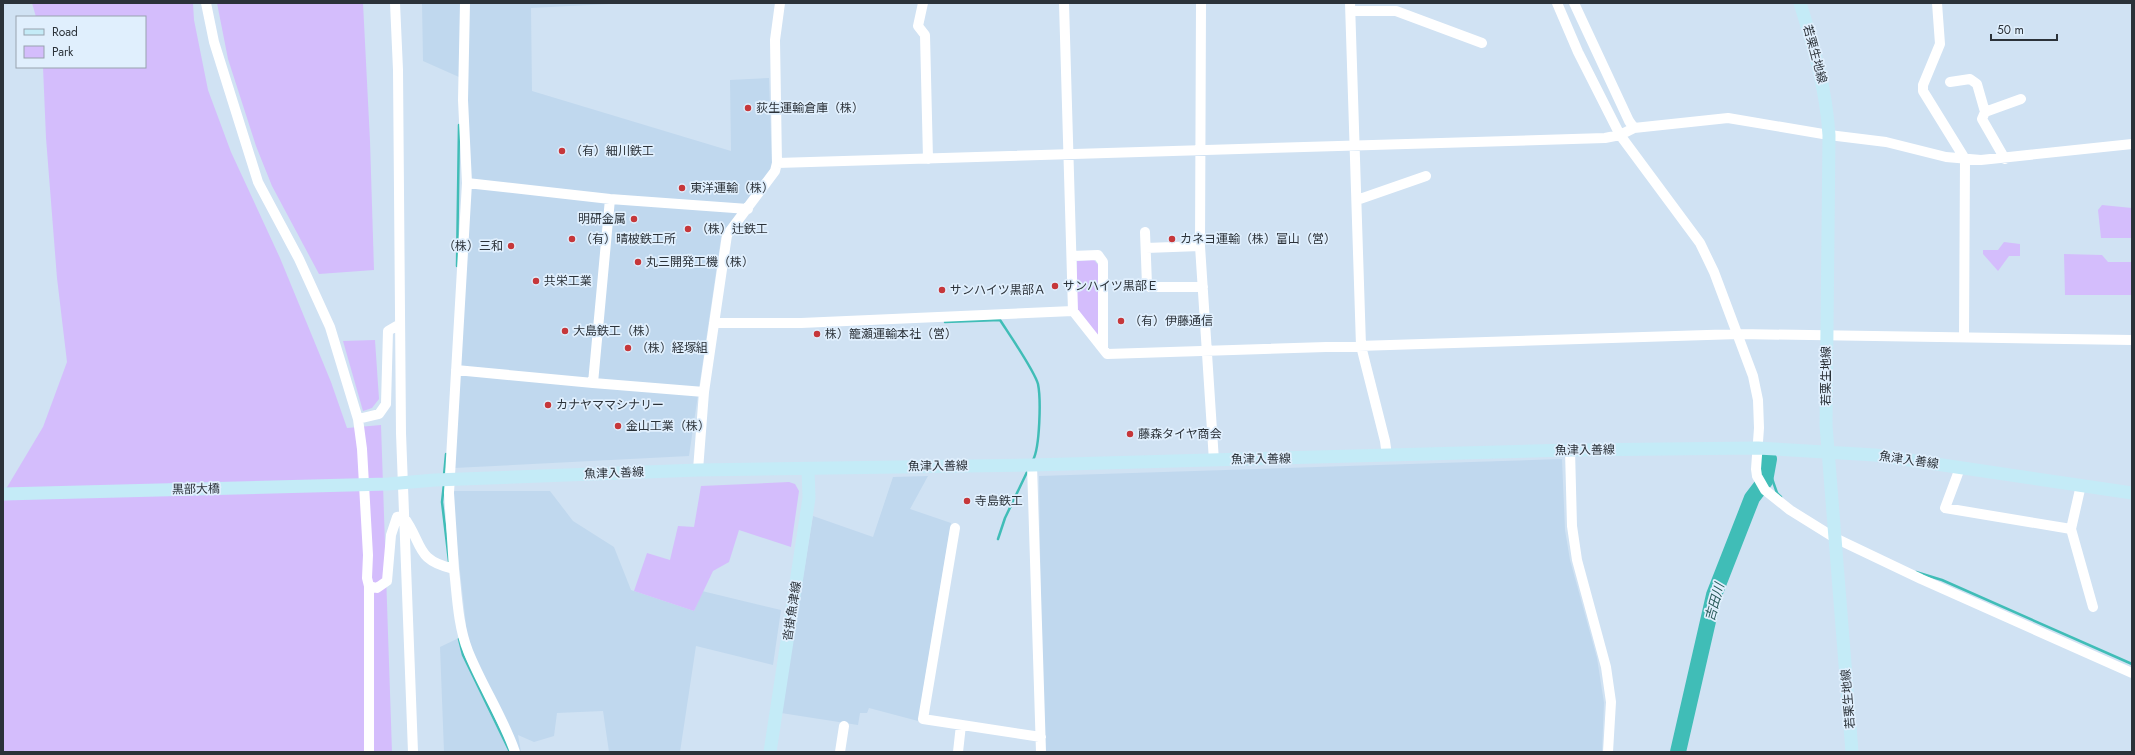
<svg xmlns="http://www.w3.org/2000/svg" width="2135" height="755" font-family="Jost,'Noto Sans JP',sans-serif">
<rect width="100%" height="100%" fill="#d0e2f3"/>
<!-- built -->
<path fill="#c0d8ee" d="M422,3H629L531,8L532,91L731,151L730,80L769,78L772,167L721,238L689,456L454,468L468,81L423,61Z
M1562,459L1565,530L1570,560L1597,658L1604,703L1602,752H1043L1039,476Z
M928,476L910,509L951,523L918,721L869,708L867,713H860L858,725L781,713L813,516L873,537L893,477Z
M451,491H550L573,521L614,547L631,590L694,611L702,591L781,610L773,665L696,646L680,752H609L603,711L557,713L554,736L534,742L518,735L521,752H444L440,647L467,634Z"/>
<!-- green -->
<path fill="#d4bdfc" d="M32,3H193L194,20L208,90L231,152L280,258L331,382L347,428L381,425L392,752H3V494L43,427L67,362L57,278L46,138L43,67H145V17H36Z
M217,3H363L370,141L374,270L319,274L272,186L256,146L228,59Z
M2102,205L2132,208V238H2101L2098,210Z
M2004,242L2020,244V256H2009L1998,271L1983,254V250H1998Z
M2064,254L2102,255L2108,262H2132V295H2065Z
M1094,260L1099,266L1100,334L1096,335L1077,311V261Z
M375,340L379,399L372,408L363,411L343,341Z
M789,482L795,484L799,491L791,547L739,530L729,562L713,571L694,611L634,591L647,553L670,560L678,526L694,527L701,486Z"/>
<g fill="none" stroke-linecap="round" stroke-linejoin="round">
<!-- stream -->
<path stroke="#40bdb7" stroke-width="2.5" d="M457,266L459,125
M945,322L1000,320C1009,334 1034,370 1038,384C1041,399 1040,447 1033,460
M1768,467L1777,493L1781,497
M444,475L446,454
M444,484L442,502L449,561
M998,539L1005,518L1028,470
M1916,572L1942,580L2132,664
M459,639L463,655L510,752"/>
<!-- river -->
<path stroke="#40bdb7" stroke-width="16" d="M1678,752L1714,595L1752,498L1765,481L1769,459"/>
<!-- minor -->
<path stroke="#fff" stroke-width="10" d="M206,3L214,42L258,182L299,259L330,327L358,419L362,449L368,555L367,578L369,586L377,588L387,581L391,535L397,517L403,516
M395,3L398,70L401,433L413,752
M923,3L918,26L925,35L928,159
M1064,3L1073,311L1107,354L1739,334L2132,340
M1201,3L1200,246L1214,461
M1350,3L1361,346L1385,441L1387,456
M1557,3L1578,52L1620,135L1700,243L1714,272L1753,376L1758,400L1759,428L1756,469L1757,476L1765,490L1790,510L1835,538L1921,579L2132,673
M1574,3L1629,121L1634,128
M1937,3L1940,44L1923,85V91L1965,159L1964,337
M1351,11H1396L1482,43
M1950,82L1970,79L1977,84L1985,112
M2005,159L1982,119L1985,112L2021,99
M777,163L1605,138L1620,135L1634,128L1728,118L1829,135L1886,142L1946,157L1981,160L2132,144
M467,183L610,199L748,209
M1357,200L1426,176
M1145,232L1147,285L1150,287H1203
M1146,248L1200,246
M1072,256L1098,255L1103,262V348
M714,323H801L1073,311
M456,370L593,383L704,392
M593,383L610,199
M358,419L379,414L386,404L388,331L400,324
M1570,450L1572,526L1577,560L1606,667L1611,702L1608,752
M1032,465L1041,752
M1960,468L1945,508L2071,529L2081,485
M698,470L704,392L727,235L775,171L777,163L775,40L780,3
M403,516C424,544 414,560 454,569L449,493L467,183L463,100L465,3
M955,528L923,719L1041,737
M2071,529L2093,607
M454,569C457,596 458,626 468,651C482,686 503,717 515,752
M369,586V752
M840,752L844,726
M958,752L961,725"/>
<!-- major -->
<path stroke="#c4ebf7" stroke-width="13" d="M1800,3C1814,48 1826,88 1829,135L1826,425L1852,752
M3,494L388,484L435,480L698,470L1032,465L1570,450L1758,448L1875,455L2132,493
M770,752L809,498L808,469"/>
</g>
<!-- markers -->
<g fill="#c6373a" stroke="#e0effd" stroke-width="1.5">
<circle cx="748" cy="108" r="4"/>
<circle cx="562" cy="151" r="4"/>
<circle cx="682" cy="188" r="4"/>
<circle cx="634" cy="219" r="4"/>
<circle cx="688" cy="229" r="4"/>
<circle cx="572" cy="239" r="4"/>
<circle cx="1172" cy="239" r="4"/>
<circle cx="511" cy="246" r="4"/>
<circle cx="638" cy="262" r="4"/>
<circle cx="536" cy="281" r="4"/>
<circle cx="1055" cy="286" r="4"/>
<circle cx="942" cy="290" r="4"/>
<circle cx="1121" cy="321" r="4"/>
<circle cx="565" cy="331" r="4"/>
<circle cx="817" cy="334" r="4"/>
<circle cx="628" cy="348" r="4"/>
<circle cx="548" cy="405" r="4"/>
<circle cx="618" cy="426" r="4"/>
<circle cx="1130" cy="434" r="4"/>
<circle cx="967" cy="501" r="4"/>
</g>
<g text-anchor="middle" stroke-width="3.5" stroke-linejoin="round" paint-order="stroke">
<!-- street labels -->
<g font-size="12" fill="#2b3239" stroke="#e0effd">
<text transform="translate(1815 54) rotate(75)" y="4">若栗生地線</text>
<text transform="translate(1826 376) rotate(-90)" y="4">若栗生地線</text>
<text transform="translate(1585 450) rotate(-1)" y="4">魚津入善線</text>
<text transform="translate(1261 459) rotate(-1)" y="4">魚津入善線</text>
<text transform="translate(1909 460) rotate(8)" y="4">魚津入善線</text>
<text transform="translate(938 466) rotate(-1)" y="4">魚津入善線</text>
<text transform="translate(614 473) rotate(-2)" y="4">魚津入善線</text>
<text transform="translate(196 489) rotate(-1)" y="4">黒部大橋</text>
<text transform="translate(792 611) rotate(-81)" y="4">沓掛魚津線</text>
<text transform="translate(1848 699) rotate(-95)" y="4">若栗生地線</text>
</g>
<!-- poi labels -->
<g font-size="12" fill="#2b3239" stroke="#e0effd" text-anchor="start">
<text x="756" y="112">荻生運輸倉庫（株）</text>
<text x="570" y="155">（有）細川鉄工</text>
<text x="690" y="192">東洋運輸（株）</text>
<text x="626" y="223" text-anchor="end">明研金属</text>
<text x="696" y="233">（株）辻鉄工</text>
<text x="580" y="243">（有）晴柀鉄工所</text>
<text x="1180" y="243">カネヨ運輸（株）富山（営）</text>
<text x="503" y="250" text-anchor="end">（株）三和</text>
<text x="646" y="266">丸三開発工機（株）</text>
<text x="544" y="285">共栄工業</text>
<text x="1063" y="290">サンハイツ黒部Ｅ</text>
<text x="950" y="294">サンハイツ黒部Ａ</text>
<text x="1129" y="325">（有）伊藤通信</text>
<text x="573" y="335">大島鉄工（株）</text>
<text x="825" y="338">株）籠瀬運輸本社（営）</text>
<text x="636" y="352">（株）経塚組</text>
<text x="556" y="409">カナヤママシナリー</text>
<text x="626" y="430">金山工業（株）</text>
<text x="1138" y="438">藤森タイヤ商会</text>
<text x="975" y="505">寺島鉄工</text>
</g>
<!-- water labels -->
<g font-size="13" font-style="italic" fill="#275a58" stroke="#e0effd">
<text transform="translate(1714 602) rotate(-74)" y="5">吉田川</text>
</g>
</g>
<!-- border -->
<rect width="2135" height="755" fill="none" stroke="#2b3239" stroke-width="8"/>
<!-- legend -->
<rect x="16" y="16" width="130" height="52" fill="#e0effd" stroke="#98a3af"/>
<rect x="24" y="29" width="20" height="6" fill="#c4ebf7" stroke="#98a3af"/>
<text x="52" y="36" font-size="12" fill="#2b3239">Road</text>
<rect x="24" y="46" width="20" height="12" fill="#d4bdfc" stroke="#98a3af"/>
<text x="52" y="56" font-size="12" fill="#2b3239">Park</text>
<!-- scale -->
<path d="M1991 34v6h66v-6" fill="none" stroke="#2b3239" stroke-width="2"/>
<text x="1997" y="34" font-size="12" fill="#2b3239" stroke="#e0effd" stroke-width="3" paint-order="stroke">50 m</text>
</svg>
